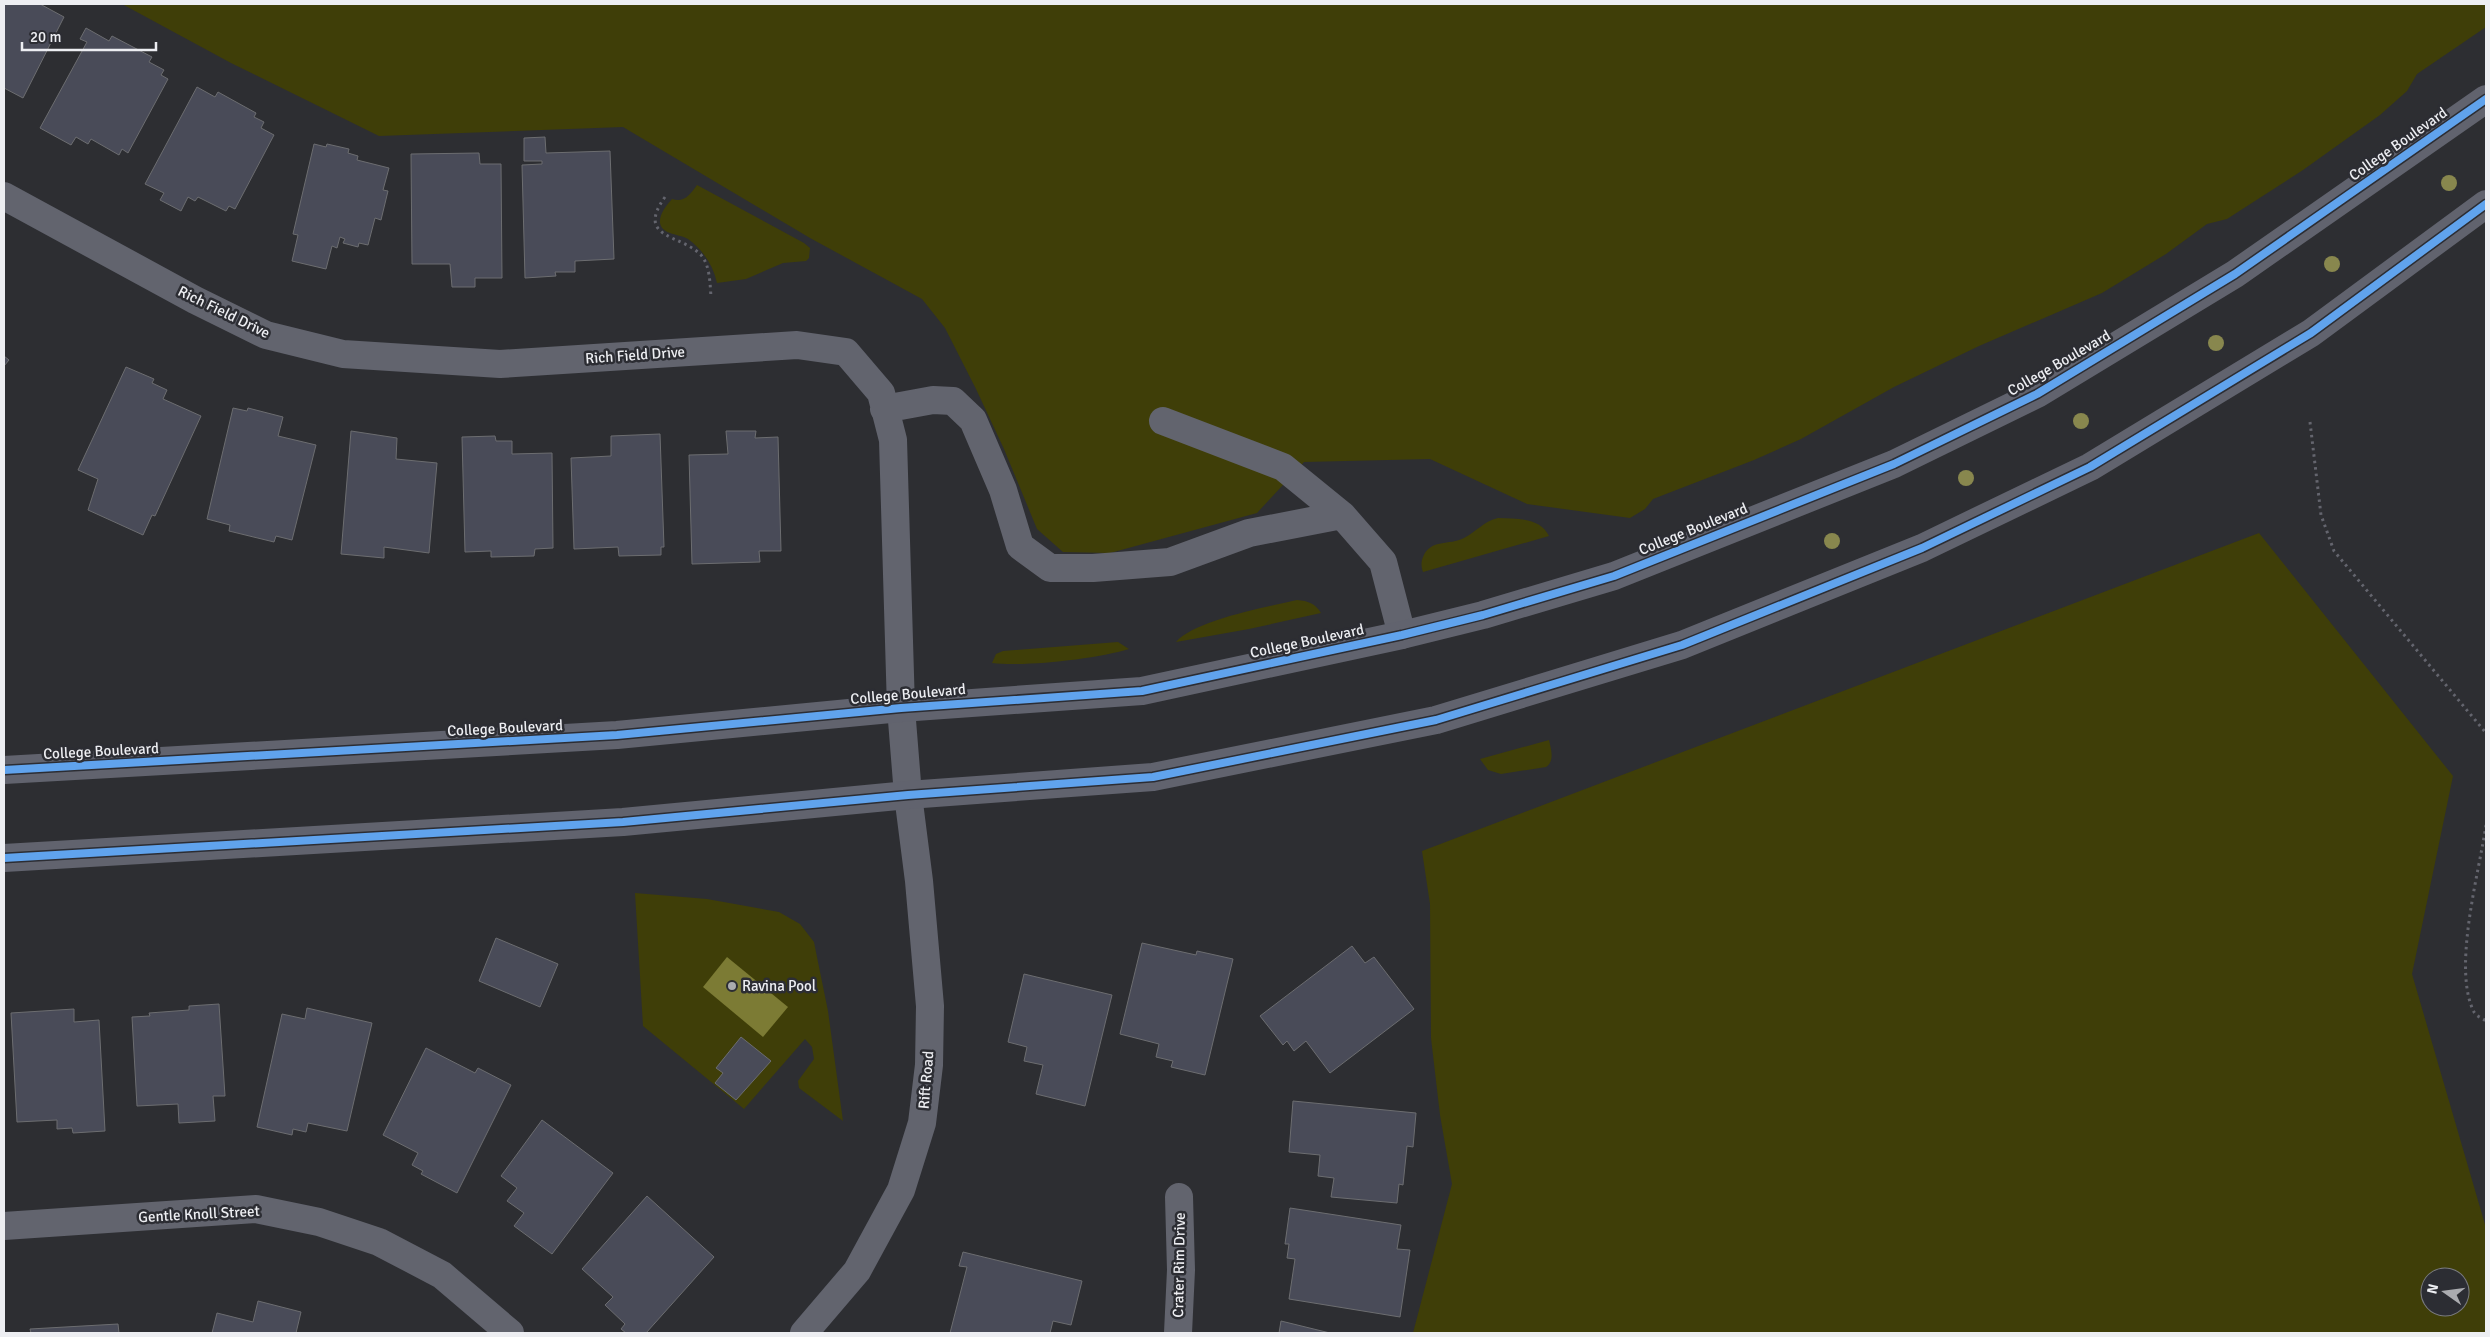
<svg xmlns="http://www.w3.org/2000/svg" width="2490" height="1337" font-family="Signika,sans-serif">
<rect width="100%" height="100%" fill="#2d2e32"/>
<!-- green -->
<path fill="#3f3e08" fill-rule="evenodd" d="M122,4H2486V27L2417,74L2407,91L2380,115L2303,170L2227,219L2207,224L2166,254L2102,293L1979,346L1894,387L1801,439L1754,460L1653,499L1645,509L1630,518L1527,504L1430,459L1304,462L1257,513L1110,553L1063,552L1037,529L1004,449L976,389L945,328L922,299L810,238L623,127L379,136L231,63Z
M697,185L804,243L810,248L809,258L806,261L783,263L746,279L717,283C713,265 703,250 688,239C683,236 675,235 670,233C651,226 663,209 672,199C684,203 690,195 697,185Z
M1498,518C1516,519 1540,517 1549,536L1423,572C1421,566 1421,562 1423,557C1431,538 1449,546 1464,538C1476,532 1484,521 1498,518Z
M2259,533L2453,776L2412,974L2486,1228V1333H1413L1452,1184L1440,1115L1431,1038L1430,904L1422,851ZM2430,1277H2460V1307H2430Z
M1297,600C1308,601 1315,603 1321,613L1249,629L1176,642C1195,620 1267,607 1297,600Z
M1118,642L1129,649C1096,659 1025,667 992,663L996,654L1003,651Z
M1549,740C1551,749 1555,761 1546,767L1501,774L1488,770L1480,759Z
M635,893L707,899L779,912L800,924L814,942L818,962L828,1011L843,1121L799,1088L798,1081L814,1059L812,1047L805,1039L744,1109L643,1026Z"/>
<!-- water -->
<path fill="#7c7b34" d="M727,957L788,1007L763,1037L703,987Z"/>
<!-- building -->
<path fill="#494b58" stroke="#6c6d70" d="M4,4H40L64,17L23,98L4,88Z
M86,28L109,41L112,36L152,57L149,62L164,70L161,75L168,79L128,153L122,149L119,155L91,139L88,144L76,137L71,145L40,128L87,42L80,39Z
M197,87L215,97L218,92L256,113L254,117L264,122L261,128L274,135L235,209L229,206L226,211L198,197L195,201L188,197L181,211L160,200L164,193L145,184Z
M545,137L546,153L610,151L614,259L575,261V272H555L556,276L525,278L522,165L542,164V161H524V138Z
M314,144L326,147L327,144L349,149L348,153L358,156L357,160L389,168L383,190L388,191L381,220L375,218L368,245L359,243L358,247L343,243L345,239L340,237L337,248L332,246L326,269L292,261L298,235L293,234Z
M479,153L480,164H501L502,278H475V287H452L450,264H412L411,154Z
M4,356L9,360L4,366Z
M126,367L154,379L152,383L167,390L163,399L201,416L155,516L152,515L143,535L88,510L98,479L78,470Z
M233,408L247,411L248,408L283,417L278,436L316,445L292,540L276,536L274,542L229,531L230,525L207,519Z
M351,431L397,438L396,459L437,463L429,553L384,547V558L341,554Z
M726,431H756L755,438L778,437L781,551H759L760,562L692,564L689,455L728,454Z
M660,434L664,547H661V555L619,556L618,547L574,549L571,458L611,456V436Z
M495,436L496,441H512V454L552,453L553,548L535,549L534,556L491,557V551L465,552L462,437Z
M496,938L558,964L540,1007L479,981Z
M1142,943L1196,955L1197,951L1233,959L1205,1075L1171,1067L1173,1061L1156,1057L1159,1044L1120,1034Z
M1352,946L1365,963L1374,957L1414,1009L1330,1073L1306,1041L1294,1051L1287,1041L1283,1045L1260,1016Z
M1024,974L1112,995L1085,1106L1036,1094L1043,1065L1024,1061L1027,1047L1008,1042Z
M219,1004L225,1096H213L215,1121L179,1123L178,1104L137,1106L132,1017L150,1016L149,1013L189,1010V1006Z
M307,1008L372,1023L347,1131L308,1123L306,1132L293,1129L292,1135L257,1127L282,1014L305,1019Z
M74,1009V1022L99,1020L105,1131L73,1133L72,1128L57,1129V1120L17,1122L11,1013Z
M741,1037L771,1061L736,1100L715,1083L723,1073L716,1068Z
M426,1048L475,1073L478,1068L511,1085L457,1193L421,1174L423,1171L412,1165L418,1153L383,1135Z
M1293,1101L1416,1113L1413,1147L1407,1146L1403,1185L1399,1184L1397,1203L1331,1197L1334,1178L1318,1176L1320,1155L1289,1152Z
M542,1120L613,1173L552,1254L514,1226L524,1213L507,1201L517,1188L501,1176Z
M647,1196L714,1257L646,1333H626L621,1329L625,1324L605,1305L613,1297L582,1269Z
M1290,1208L1401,1225L1397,1249L1410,1250L1400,1317L1289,1299L1295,1259L1287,1258L1289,1244H1285Z
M963,1252L1082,1281L1071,1325L1053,1321L1050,1333H950L967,1267L959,1266Z
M258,1301L301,1312L296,1333H208H212L217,1313L253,1322Z
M1281,1321L1330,1333H1279Z
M118,1324L119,1333H31L30,1329Z"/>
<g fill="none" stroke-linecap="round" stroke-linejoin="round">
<!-- path -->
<path stroke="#64656e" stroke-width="3" stroke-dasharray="2.5 4" stroke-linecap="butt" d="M665,197C635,239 681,234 701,255C710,265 710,284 711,297
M2310,422L2321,515L2334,551L2486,733
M2486,825C2479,873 2452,969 2474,1012C2476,1016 2482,1018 2486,1021"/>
<!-- minor -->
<path stroke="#62646e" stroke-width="28" d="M4,196L195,300L266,335L343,354L500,364L797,345L846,352L881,393L893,440L901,708L908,795L919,881L930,1006L929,1065L922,1123L901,1190L857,1271L804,1333
M884,409L933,400L953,401L973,420L1003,490L1020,546L1050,568H1093L1170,562L1249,533L1342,515L1383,562L1402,635
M1163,421L1283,467L1342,515
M4,1226L256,1209L319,1222L379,1242L442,1275L510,1333
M1178,1333L1181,1270L1179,1197"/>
<!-- major -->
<path stroke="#61636e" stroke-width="28" d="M4,770L617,735L901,708L1142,691L1402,635L1483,615L1614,576L1894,464L2037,394L2235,274L2486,99
M4,858L623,822L908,795L1153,777L1436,720L1682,645L1922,548L2090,467L2311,333L2486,204"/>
<defs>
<path id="cycleway" d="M4,770L617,735L901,708L1142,691L1402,635L1483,615L1614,576L1894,464L2037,394L2235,274L2486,99
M4,858L623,822L908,795L1153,777L1436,720L1682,645L1922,548L2090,467L2311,333L2486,204"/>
</defs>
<!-- cycleway casing -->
<use href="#cycleway" stroke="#2c2d33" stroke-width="11"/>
<!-- cycleway -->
<use href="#cycleway" stroke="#60a3ed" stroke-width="8"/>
</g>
<!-- trees -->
<g fill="#88874e">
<circle cx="2449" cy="183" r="8"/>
<circle cx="2332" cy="264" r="8"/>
<circle cx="2216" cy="343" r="8"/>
<circle cx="2081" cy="421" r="8"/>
<circle cx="1966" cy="478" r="8"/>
<circle cx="1832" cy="541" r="8"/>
</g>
<!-- markers -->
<circle fill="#aaabaf" stroke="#2c2d33" stroke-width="2" cx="732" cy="986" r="5"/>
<g text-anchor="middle" stroke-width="5" stroke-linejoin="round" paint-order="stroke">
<!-- street labels -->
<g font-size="15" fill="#edeef2" stroke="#2c2d33">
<text transform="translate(2398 144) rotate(-35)" y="5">College Boulevard</text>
<text transform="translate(224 312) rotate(26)" y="5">Rich Field Drive</text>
<text transform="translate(635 355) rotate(-4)" y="5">Rich Field Drive</text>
<text transform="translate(2059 363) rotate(-30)" y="5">College Boulevard</text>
<text transform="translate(1693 529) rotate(-22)" y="5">College Boulevard</text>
<text transform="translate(1307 641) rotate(-12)" y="5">College Boulevard</text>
<text transform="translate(908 694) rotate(-5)" y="5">College Boulevard</text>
<text transform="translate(505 728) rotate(-3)" y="5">College Boulevard</text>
<text transform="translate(101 751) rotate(-3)" y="5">College Boulevard</text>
<text transform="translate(926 1080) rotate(-85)" y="5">Rift Road</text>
<text transform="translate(199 1214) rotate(-3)" y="5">Gentle Knoll Street</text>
<text transform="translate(1179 1265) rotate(-89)" y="5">Crater Rim Drive</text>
</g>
<!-- poi labels -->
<g font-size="15" fill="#edeef2" stroke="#2c2d33" text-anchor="start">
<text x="742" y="991">Ravina Pool</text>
</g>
</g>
<!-- border -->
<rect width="2490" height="1337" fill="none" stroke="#edeef2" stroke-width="10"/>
<!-- north arrow -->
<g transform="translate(2445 1292) rotate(284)"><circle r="24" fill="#2c2d33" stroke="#797a7f"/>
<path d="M0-4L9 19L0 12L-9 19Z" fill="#aaabaf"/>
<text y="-8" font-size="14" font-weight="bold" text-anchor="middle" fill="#edeef2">N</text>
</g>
<!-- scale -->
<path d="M22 42v8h134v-8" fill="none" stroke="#edeef2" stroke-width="2.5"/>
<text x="30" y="42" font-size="15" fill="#edeef2" stroke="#2c2d33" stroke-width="4" paint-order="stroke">20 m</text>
</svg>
